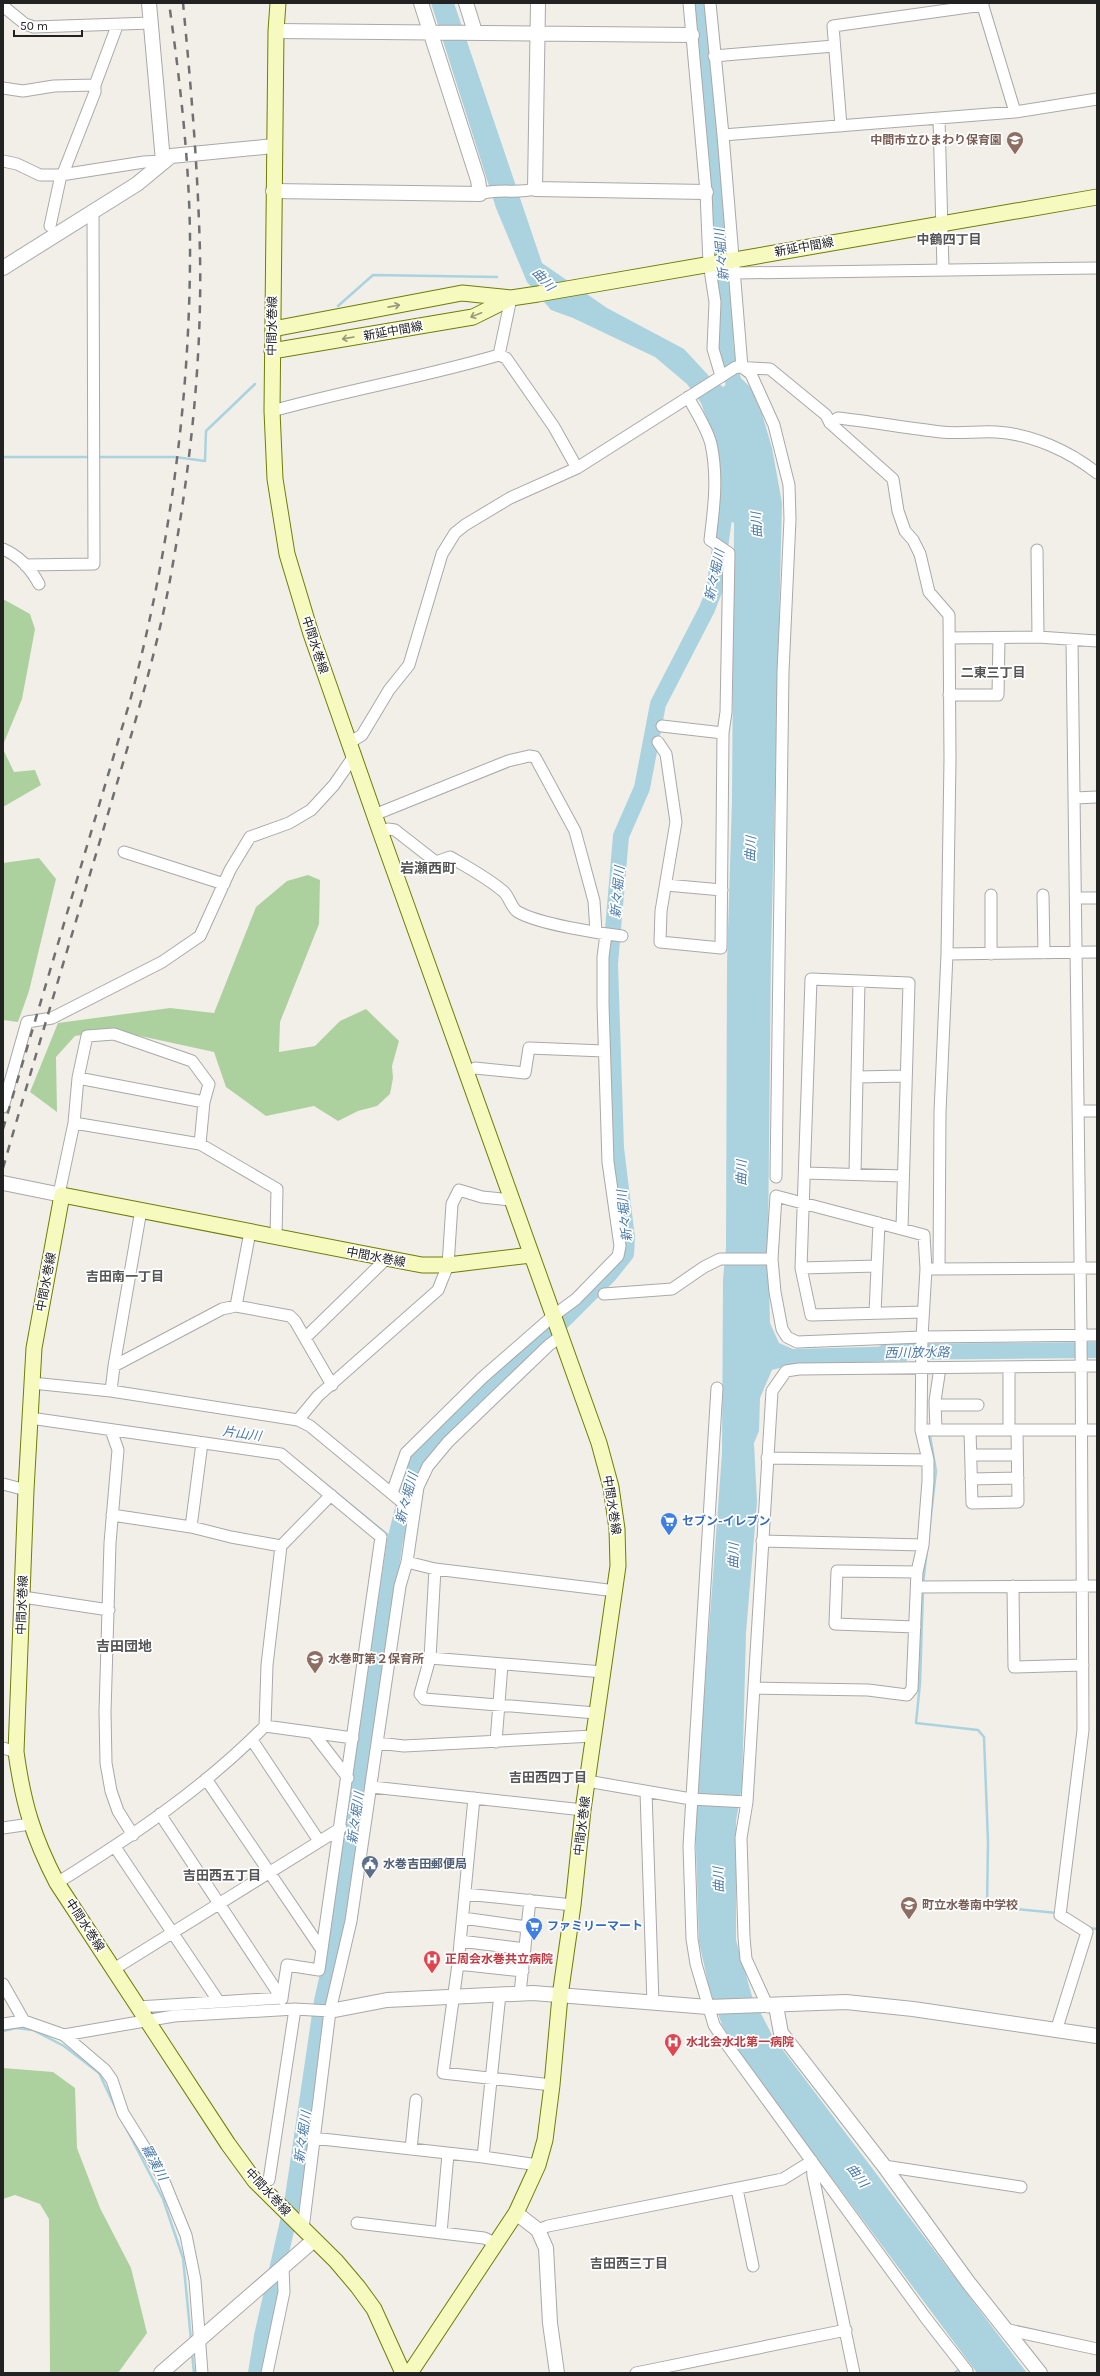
<svg xmlns="http://www.w3.org/2000/svg" width="1100" height="2376" font-family="Karla,'Noto Sans JP',sans-serif">
<rect width="100%" height="100%" fill="#f2efe9"/>
<!-- forest -->
<path fill="#add19e" d="M3,599L30,614L35,629L22,699L3,745Z
M3,749L14,772L35,770L41,785L3,807Z
M39,858L56,879L29,991L18,1022L3,1020V863Z
M308,875L320,880L319,924L280,1022L279,1052L315,1046L340,1021L366,1009L399,1041L392,1066L393,1078L390,1094L377,1106L358,1111L338,1121L314,1106L266,1116L226,1087L214,1052L113,1030L75,1036L56,1057L57,1112L30,1092L58,1023L170,1008L214,1013L256,907L287,881Z
M3,2068L53,2072L75,2088L77,2148L100,2208L131,2268L147,2333L118,2373H50L49,2219L40,2204L15,2195L3,2199Z"/>
<!-- water -->
<path fill="#aad3df" d="M431,3H454L542,263L607,308L684,349L709,376L723,387L739,376L756,393L772,448L782,503L771,953L768,1245L770,1323L779,1343L793,1349L906,1346L907,1361L795,1364L772,1370L760,1398L759,1431L754,1443L757,1502L746,1633L742,1786L736,1821V1940L752,1996L773,2037L1027,2373H977L741,2056L722,2025L709,1987L699,1942L695,1820L722,1453L723,1279L726,1247L727,963L732,800L734,523L719,516L718,451L701,403L687,384L655,357L573,318L551,310L527,282L496,208Z"/>
<g fill="none" stroke-linecap="round" stroke-linejoin="round">
<!-- stream -->
<path stroke="#aad3df" stroke-width="2.5" d="M338,306L373,275L497,277
M3,457H90
M97,457H175L205,461L206,431L255,384
M128,1427L180,1434
M301,1464L395,1541
M923,1584L936,1471L930,1436
M923,1591L920,1683L916,1723L978,1730L984,1737L988,1842L987,1906L1057,1913
M1088,1928L1097,1929
M3,2031L16,2028L33,2030L64,2046L99,2073L118,2113
M125,2126L163,2199L183,2258L191,2340
M192,2353L194,2373
M954,2373L962,2368"/>
<!-- river -->
<path stroke="#aad3df" stroke-width="16" d="M699,3L724,296L726,351L733,380L735,401
M885,1352L1097,1350
M256,2373L262,2336L292,2204L322,2001L339,1925L395,1541L410,1480L416,1464L428,1447L438,1435L567,1317L610,1274L626,1254L627,1238L616,1148L610,964L621,836L642,788L658,704L707,609L714,591L727,497"/>
<defs>
<path id="minor" d="M689,3L706,192L709,263L715,302L713,349L721,376
M710,3L723,135L742,367L751,374L774,425L789,485L790,519L783,672L776,1177
M982,3L1015,112
M3,6L25,24L34,27L151,23
M714,56L834,46
M3,88L23,91L54,86L95,85L117,26
M939,118L943,269
M841,126L833,26L983,5
M723,135L1015,112L1097,99
M3,161L17,164L40,175H61L144,162L163,161
M480,194C498,188 517,194 535,189
M50,226L61,175L64,171L95,92V85
M735,273L1097,268
M499,355L511,298
M272,411C347,390 424,377 499,355L506,358L554,427L577,468
M830,423L838,418C873,422 907,428 941,432C960,434 978,431 996,432C1032,434 1069,451 1097,473
M3,549C19,556 31,569 39,584
M1037,550L1038,637
M25,565L94,564L93,211
M950,638L1038,637L1097,641
M949,695H998L999,638
M662,726L723,733
M658,742L666,754L676,822L661,911L660,942L721,948L723,733L726,712L729,553L710,540C714,508 718,476 711,444C707,428 696,412 688,397
M349,743L362,735L389,690L409,665L442,554L455,533L465,525L510,498L577,468L736,367L770,369L826,415L830,423L893,479L898,511L905,531L913,540L920,554L929,592L949,615L950,759L947,954L940,1112L939,1269
M1075,798L1097,797
M374,815L508,761L529,756L535,757L575,831L594,901L596,932
M380,831L388,829L395,830L436,862L450,857C469,868 488,878 504,892C510,898 511,908 518,912C539,924 597,933 622,936
M124,852L224,884
M666,885L722,890
M1043,895L1044,953
M1076,898H1097
M947,954L1097,952
M991,954V895
M466,1073L475,1068L525,1073L529,1048L604,1051
M857,1077L906,1076
M78,1078L204,1102
M3,1107L27,1022L52,1018L162,962L200,936L230,870L250,837L289,823L311,810L334,785L354,756
M1078,1111H1097
M74,1123L200,1144L277,1189L276,1237
M806,1173L903,1176
M855,1174L859,981
M59,1194L74,1123L78,1078L87,1036L114,1034L192,1061L209,1084L204,1102L200,1144
M902,1228L909,983L811,979L801,1268L811,1315L923,1312
M801,1268L877,1266
M932,1269L1097,1268
M604,1294L672,1289L704,1267L720,1259H772
M236,1306L250,1232
M875,1313L879,1223
M305,1338L386,1259
M114,1366L222,1309L236,1306L290,1316L295,1321L332,1385
M1009,1367V1430
M32,1383L111,1391L298,1420L310,1426L414,1512
M717,1388L689,1846L692,1939L696,1964L714,2025L725,2042L925,2317L967,2371V2373
M111,1391L114,1366L141,1210
M935,1405H978
M30,1418L281,1454L381,1537L319,1970L287,1965L282,1998L138,2007
M298,1420L318,1396L438,1290L448,1265L452,1204L459,1190L482,1197L511,1200
M111,1430L118,1450L110,1543L105,1712L106,1763L111,1791L118,1811L133,1835
M921,1430H1097
M936,1430L935,1401L940,1368
M970,1430L972,1503L1018,1502L1017,1430
M971,1455H1017
M767,1458L928,1460
M971,1479L1018,1478
M3,1484L26,1490
M392,1493L406,1453L482,1378L553,1316L576,1299L618,1256L620,1246L608,1162L603,1004V957L606,934
M112,1515L191,1527L231,1537L281,1546
M191,1527L202,1443
M762,1541L923,1545
M407,1562L435,1569L616,1591
M435,1569L430,1658L420,1694L424,1699L596,1713
M1013,1586L1014,1667L1083,1665
M917,1587L1097,1586
M23,1597L109,1610
M915,1627L835,1624L837,1571L917,1572
M430,1658L603,1672
M754,1688L868,1690L907,1695L912,1689L917,1572L923,1545L928,1481V1460L921,1430L922,1337L926,1269L924,1235L776,1196L772,1259L775,1292L782,1329L787,1337L797,1342L922,1337L1097,1335
M265,1726L353,1738
M314,1734L348,1778
M252,1740L319,1841
M496,1742L502,1664
M378,1743L404,1746L593,1736
M3,1748L16,1752
M206,1779L322,1950
M587,1781L691,1799L747,1802
M372,1787L583,1810
M646,1792L653,2003
M474,1798L458,1964L443,2073L552,2085
M160,1814L282,1999
M3,1828L30,1824
M115,1847L219,2002
M57,1883C131,1837 204,1788 265,1726L267,1665L281,1546L331,1495
M465,1894L573,1905
M463,1918L527,1927
M460,1941L525,1949
M458,1964L523,1971
M114,1969L341,1828
M3,1984L24,2021
M520,1993L530,1900
M768,2007L746,1959L744,1937L741,1838L747,1802L772,1391L786,1371L799,1369L1097,1366
M3,2024L24,2021L64,2035L105,2070L112,2080L123,2113L161,2174L186,2235L195,2280L202,2373
M1056,2031L1087,1932L1060,1915L1083,1730L1081,1335L1072,641
M64,2035L174,2016L295,2009L330,2011
M313,2138L483,2157L500,1994
M411,2149L416,2100
M483,2157L538,2165
M812,2161L813,2176L854,2373
M884,2166L1021,2187
M269,2180L295,2009
M737,2189L753,2266
M357,2223L484,2238L495,2243
M303,2229L330,2011L351,1921L400,1586L407,1562L418,1487L428,1466L448,1442L549,1345L560,1337
M538,2230L548,2226L783,2179L812,2161
M441,2233L448,2154
M1009,2330L1097,2349
M267,2373L284,2292L283,2267
M636,2373L846,2330"/>
<path id="tertiary" d="M149,3L163,161
M466,3L475,32
M538,3L535,189L706,192
M276,31L692,35
M273,191L480,194L478,180L421,3
M3,268L137,184L171,156L274,146
M3,1183L62,1195
M776,2006L781,2033L884,2166L968,2282L1040,2373
M330,2011L387,2000L533,1993L708,2007L846,2002L913,2009L1097,2036
M516,2213L538,2230L546,2248L550,2323L557,2373
M161,2373L314,2240"/>
<path id="secondary" d="M278,3L276,31L272,411L275,479L287,554L311,634L380,831L599,1443L611,1487L617,1529L618,1566L583,1810L573,1905L560,1996L552,2085L545,2140L538,2165L516,2213L410,2373
M273,329L462,293L511,298L538,294L1097,197
M272,351L473,317L511,298
M403,2373L374,2309L358,2287L336,2261L255,2181L228,2144L57,1883C33,1837 23,1803 16,1752L26,1490L34,1348L62,1195L422,1265H448L531,1255"/>
</defs>
<!-- minor casing -->
<use href="#minor" stroke="#a9a9a9" stroke-width="13"/>
<!-- tertiary casing -->
<use href="#tertiary" stroke="#a9a9a9" stroke-width="16"/>
<!-- secondary casing -->
<use href="#secondary" stroke="#707d05" stroke-width="17"/>
<!-- minor -->
<use href="#minor" stroke="#fff" stroke-width="11"/>
<!-- tertiary -->
<use href="#tertiary" stroke="#fff" stroke-width="14"/>
<!-- secondary -->
<use href="#secondary" stroke="#f7fabf" stroke-width="15"/>
<!-- rail -->
<path stroke="#707070" stroke-width="2.5" stroke-dasharray="8 8" stroke-linecap="butt" d="M3,1129L130,701C168,557 189,410 190,260C191,175 181,88 169,3
M3,1168C36,1053 71,938 105,824C130,738 158,652 173,563C191,462 202,357 200,254C198,170 191,86 183,3"/>
</g>
<!-- one-way arrows -->
<defs><path id="oneway-shaft" d="M-6 0H5M1.5-3L5.5 0L1.5 3" fill="none" stroke-width="1.6" stroke-linecap="round" stroke-linejoin="round"/></defs>
<g stroke="#979978">
<use href="#oneway-shaft" transform="translate(394 306) rotate(-11)"/>
<use href="#oneway-shaft" transform="translate(476 315) rotate(158)"/>
<use href="#oneway-shaft" transform="translate(348 338) rotate(170)"/>
</g>
<!-- icons -->
<defs>
<symbol id="school-pin" viewBox="-11 -11 22 30"><path d="M0 17L-7.5 6A9.5 9.5 0 1 1 7.5 6Z" fill="#8d6e63" stroke="#fff"/><path d="M0-5L7-2L0 1L-7-2ZM-4 1L0 2.5L4 1V4Q0 6-4 4Z" fill="#fff"/></symbol>
<symbol id="supermarket-pin" viewBox="-11 -11 22 30"><path d="M0 17L-7.5 6A9.5 9.5 0 1 1 7.5 6Z" fill="#3f7fe0" stroke="#fff"/><path d="M-6-5.5h2.5l.6 2H6L4.5 2H-2.5L-4.4-4H-6ZM-1.5 3.2a1.3 1.3 0 1 0 .1 0ZM3 3.2a1.3 1.3 0 1 0 .1 0Z" fill="#fff"/></symbol>
<symbol id="civic-pin" viewBox="-11 -11 22 30"><path d="M0 17L-7.5 6A9.5 9.5 0 1 1 7.5 6Z" fill="#5c6f8a" stroke="#fff"/><path d="M-.6-6.5H3V-4.5H.6V-3L4-1V1h2V6H-6V1h2V-1L-.6-3ZM-1.2 2.5V6h2.4V2.5Z" fill="#fff"/></symbol>
<symbol id="hospital-pin" viewBox="-11 -11 22 30"><path d="M0 17L-7.5 6A9.5 9.5 0 1 1 7.5 6Z" fill="#e0444e" stroke="#fff"/><path d="M-5-5h3v3.5h4V-5h3V5h-3V1.5h-4V5h-3Z" fill="#fff"/></symbol>
</defs>
<g fill-rule="evenodd">
<use href="#school-pin" x="1005" y="130" width="20" height="27"/>
<use href="#supermarket-pin" x="659" y="1511" width="20" height="27"/>
<use href="#school-pin" x="305" y="1649" width="20" height="27"/>
<use href="#civic-pin" x="360" y="1854" width="20" height="27"/>
<use href="#school-pin" x="899" y="1895" width="20" height="27"/>
<use href="#supermarket-pin" x="524" y="1916" width="20" height="27"/>
<use href="#hospital-pin" x="422" y="1949" width="20" height="27"/>
<use href="#hospital-pin" x="663" y="2032" width="20" height="27"/>
</g>
<g text-anchor="middle" stroke-width="3.5" stroke-linejoin="round" paint-order="stroke">
<!-- education labels -->
<g font-size="12" font-weight="bold" fill="#785e54" stroke="#fff" text-anchor="start">
<text x="1002" y="144" text-anchor="end">中間市立ひまわり保育園</text>
<text x="328" y="1663">水巻町第２保育所</text>
<text x="922" y="1909">町立水巻南中学校</text>
</g>
<!-- street labels -->
<g font-size="12" fill="#222" stroke="#fff">
<text transform="translate(804 247) rotate(-10)" y="4">新延中間線</text>
<text transform="translate(272 326) rotate(-89)" y="4">中間水巻線</text>
<text transform="translate(393 331) rotate(-10)" y="4">新延中間線</text>
<text transform="translate(315 645) rotate(72)" y="4">中間水巻線</text>
<text transform="translate(376 1257) rotate(11)" y="4">中間水巻線</text>
<text transform="translate(46 1282) rotate(-79)" y="4">中間水巻線</text>
<text transform="translate(612 1505) rotate(81)" y="4">中間水巻線</text>
<text transform="translate(22 1605) rotate(-88)" y="4">中間水巻線</text>
<text transform="translate(582 1826) rotate(-83)" y="4">中間水巻線</text>
<text transform="translate(85 1925) rotate(57)" y="4">中間水巻線</text>
<text transform="translate(268 2192) rotate(47)" y="4">中間水巻線</text>
</g>
<!-- shop labels -->
<g font-size="12" font-weight="bold" fill="#366cbe" stroke="#fff" text-anchor="start">
<text x="682" y="1525">セブン-イレブン</text>
<text x="547" y="1930">ファミリーマート</text>
</g>
<!-- service labels -->
<g font-size="12" font-weight="bold" fill="#4e5e75" stroke="#fff" text-anchor="start">
<text x="383" y="1868">水巻吉田郵便局</text>
</g>
<!-- health labels -->
<g font-size="12" font-weight="bold" fill="#be3a42" stroke="#fff" text-anchor="start">
<text x="445" y="1963">正周会水巻共立病院</text>
<text x="686" y="2046">水北会水北第一病院</text>
</g>
<!-- neighbourhood labels -->
<g font-size="13" font-weight="bold" fill="#555" stroke="#fff">
<text x="949" y="244">中鶴四丁目</text>
<text x="993" y="677">二東三丁目</text>
<text x="125" y="1281">吉田南一丁目</text>
<text x="548" y="1782">吉田西四丁目</text>
<text x="222" y="1880">吉田西五丁目</text>
<text x="629" y="2268">吉田西三丁目</text>
</g>
<!-- water labels -->
<g font-size="13" font-style="italic" fill="#4a7aab" stroke="#fff">
<text transform="translate(721 255) rotate(-95)" y="5">新々堀川</text>
<text transform="translate(544 279) rotate(48)" y="5">曲川</text>
<text transform="translate(756 525) rotate(-93)" y="5">曲川</text>
<text transform="translate(714 575) rotate(-78)" y="5">新々堀川</text>
<text transform="translate(750 849) rotate(-88)" y="5">曲川</text>
<text transform="translate(617 892) rotate(-85)" y="5">新々堀川</text>
<text transform="translate(741 1173) rotate(-89)" y="5">曲川</text>
<text transform="translate(624 1216) rotate(-96)" y="5">新々堀川</text>
<text transform="translate(917 1352) rotate(-1)" y="5">西川放水路</text>
<text transform="translate(242 1433) rotate(8)" y="5">片山川</text>
<text transform="translate(406 1498) rotate(-75)" y="5">新々堀川</text>
<text transform="translate(733 1556) rotate(-89)" y="5">曲川</text>
<text transform="translate(355 1818) rotate(-82)" y="5">新々堀川</text>
<text transform="translate(718 1880) rotate(-92)" y="5">曲川</text>
<text transform="translate(302 2137) rotate(-82)" y="5">新々堀川</text>
<text transform="translate(155 2162) rotate(62)" y="5">羅漢川</text>
<text transform="translate(858 2175) rotate(53)" y="5">曲川</text>
</g>
<!-- quarter labels -->
<g font-size="14" font-weight="bold" fill="#555" stroke="#fff">
<text x="428" y="873">岩瀬西町</text>
<text x="124" y="1651">吉田団地</text>
</g>
</g>
<!-- border -->
<rect width="1100" height="2376" fill="none" stroke="#222222" stroke-width="8"/>
<!-- scale -->
<path d="M14 30v6h68v-6" fill="none" stroke="#222222" stroke-width="2"/>
<text x="20" y="30" font-size="12" fill="#222222" stroke="#ffffff" stroke-width="3" paint-order="stroke">50 m</text>
</svg>
